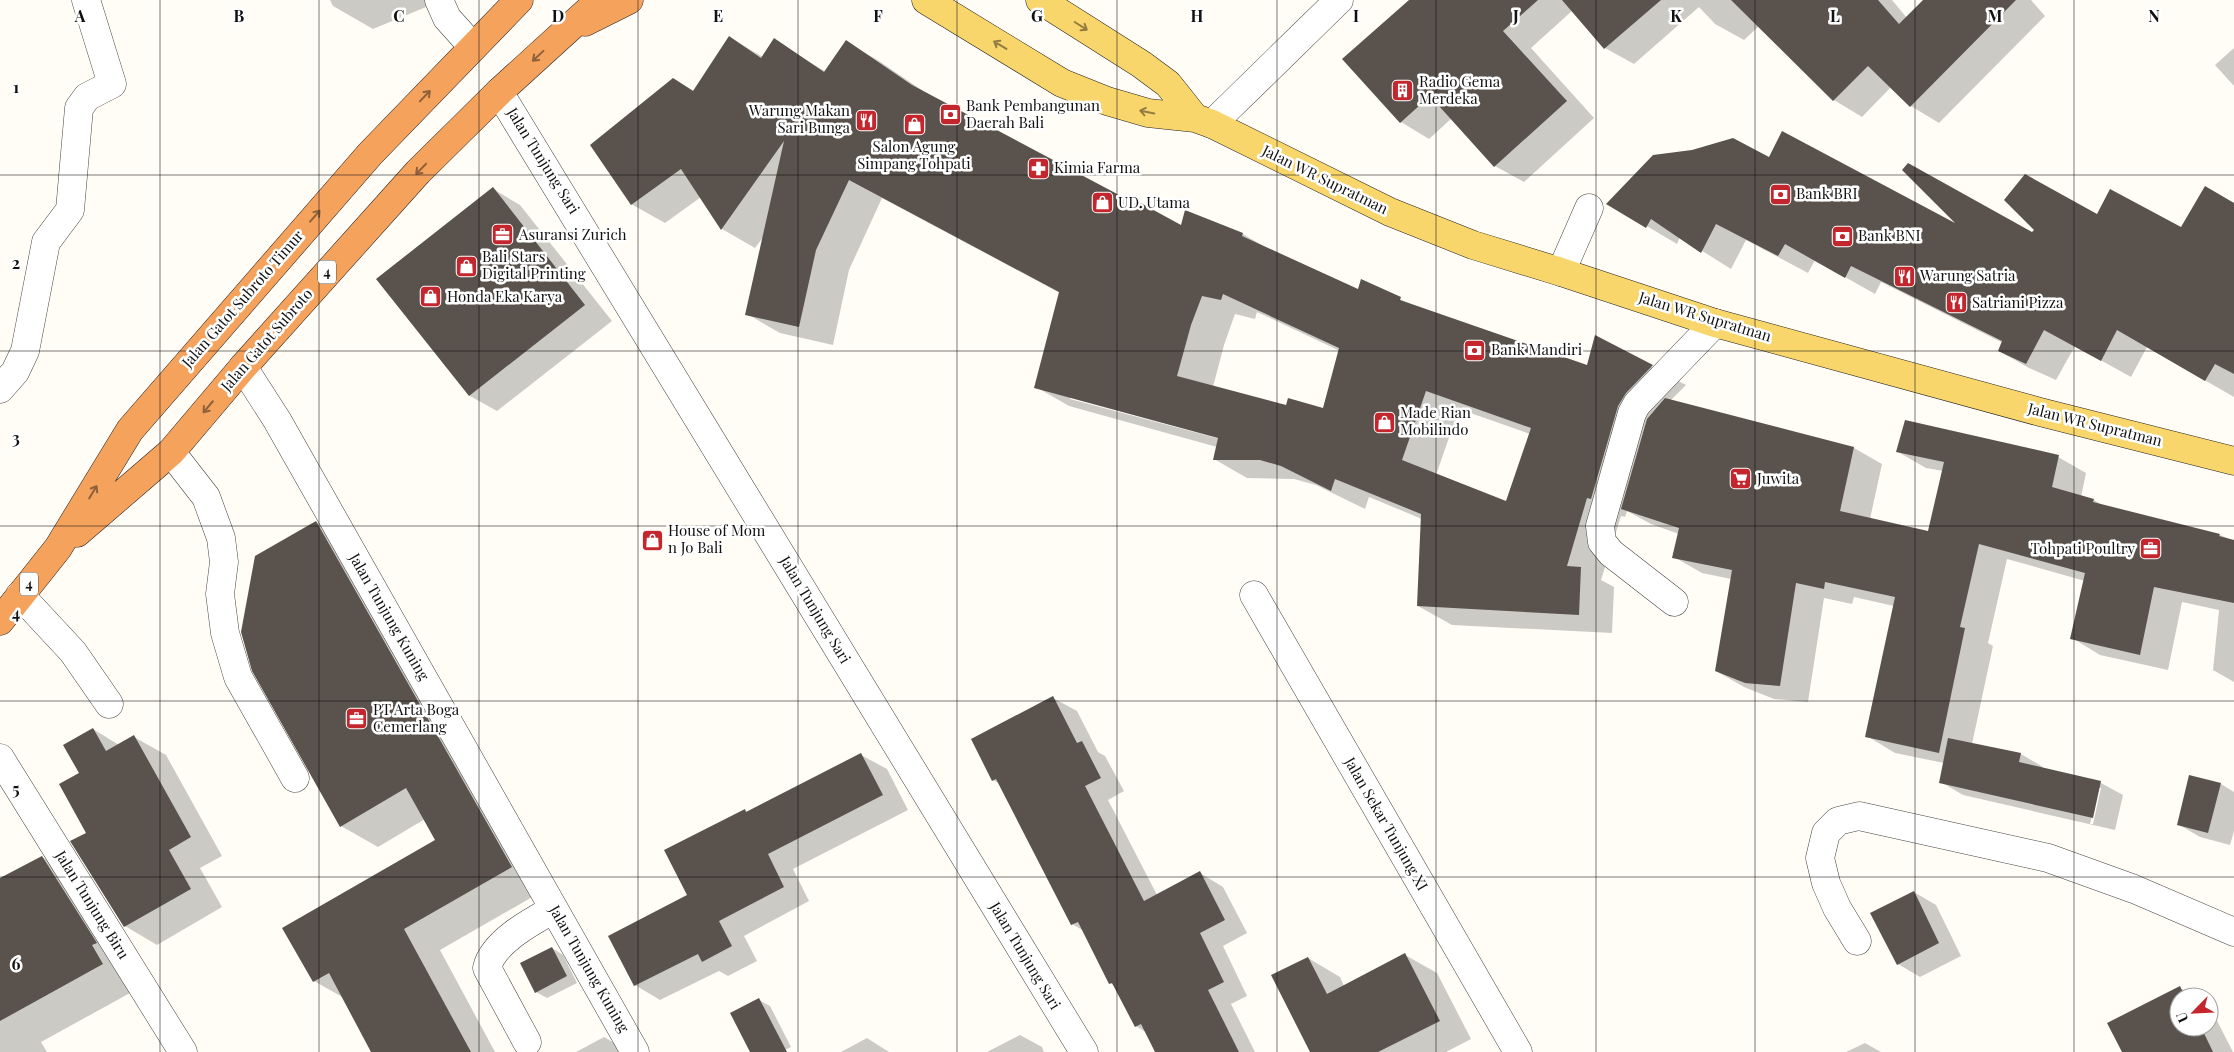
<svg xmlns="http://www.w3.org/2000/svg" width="2234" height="1052" font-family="'Playfair Display',serif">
<rect width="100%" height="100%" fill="#fffdf5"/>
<!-- shadow -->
<path fill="#0003" fill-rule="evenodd" d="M330,0H443L373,29L333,6Z
M1411,0H1892L1907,18L1925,0H2031L2045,16L1939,123L1911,106L1891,87L1862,117L1834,100L1759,26L1744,40L1715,24L1699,7L1634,64L1605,48L1573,10L1531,48L1594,118L1524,182L1495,166L1452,118L1429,139L1401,122Z
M730,38L763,57L774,40L826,72L846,42L879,61L935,99L1136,206L1182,227L1186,211L1243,234L1268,249L1359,291L1362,281L1414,306L1588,367L1595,337L1686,385L1670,401L1854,448L1882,464L1870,519L1929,532L1943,471L1926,468L1898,452L2058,457L2086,473L2081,497L2094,500L2105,507L2220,535L2234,541V682L2213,670L2219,610L2182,602L2168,670L2100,655L2072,638L2085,581L2007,559L1988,643L1993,646L1972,744L2021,754L2043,767L2042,769L2101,783L2123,795L2115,830L1963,795L1941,782L1944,763L1895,753L1867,736L1894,606L1854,597L1852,604L1824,598L1808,702L1774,699L1744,687L1716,671L1731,579L1702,573L1674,557L1679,534L1651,524L1627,511L1625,517L1621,516L1601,580L1614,587L1612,633L1452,625L1418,606L1422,519L1369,497L1365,509L1316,485L1294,479L1247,478L1214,459L1217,447L1069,406L1036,387L1060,293L882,198L849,270L833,345L780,333L747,314L764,236L755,248L722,229L701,197L665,223L631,204L674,79L694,91ZM1257,312L1340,351L1324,410L1287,406L1213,387L1224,345L1235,314L1255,319ZM1070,396L1225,438L1224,440L1070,399ZM1459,409L1530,434L1506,503L1436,475ZM2099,788H2101L2093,824H2090Z
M2234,48V86L2215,65Z
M1769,158L1960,227L2033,234L2097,215L2181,229L2234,204V397L2147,347L2131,377L2075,346L2056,380L2029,368L1999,351L2003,343L1881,282L1875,294L1815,260L1808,273L1746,240L1731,269L1680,237L1677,244L1608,203Z
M493,189L520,205L612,321L497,411L470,396Z
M316,522L353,543L548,888L440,950L495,1052H373L344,998L314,981L437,840L425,819L378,847L341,826Z
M1053,698L1077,711L1098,752L1105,756L1124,791L1108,800L1157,895L1200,873L1223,887L1247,933L1223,946L1247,996L1231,1004L1255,1052H1157L1147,1033L1136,1026L1115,986L1110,983L1084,931L1072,924L1000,784L993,780Z
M93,729L119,745L134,737L166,755L222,856L200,868L222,907L157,945L125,926L88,833L80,774Z
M861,755L887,769L908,810L793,869L809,901L744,936L757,961L728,976L719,971L660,1000L635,985L689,895L745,811L748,812Z
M2221,784L2234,792V831L2230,845L2200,837L2178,824Z
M42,857L81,880L141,987L41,1042L47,1052H0V880Z
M1914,892L1936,905L1961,956L1920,977L1898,964Z
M552,948L563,955L577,983L547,998L536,992Z
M1405,955L1437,973L1471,1039L1446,1052H1311L1308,958L1340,977L1344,986Z
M2180,988L2196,997H2179V1027H2209V1005L2233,1052H2123Z
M759,1000L770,1006L791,1047L781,1052H751Z
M1020,1035L1042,1047L1044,1052H987Z
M604,1037L630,1052H576Z
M867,1038L889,1052H841Z
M1865,1043L1881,1052H1846Z"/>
<!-- building -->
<path fill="#5a524d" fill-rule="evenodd" d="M1409,0H1538L1503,31L1567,101L1494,167L1430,96L1400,123L1342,59Z
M1562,0H1661L1604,49Z
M1731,0H1878L1899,24L1923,0H2016L1910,107L1868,66L1833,101Z
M729,36L761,58L774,38L824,72L846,40L912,85L1136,204L1137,201L1181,225L1185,210L1243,233L1242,236L1358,289L1361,279L1401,297L1400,300L1587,365L1595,335L1653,365L1626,393L1618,406L1591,499L1587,498L1567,566L1581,567L1579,615L1417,606L1421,514L1335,479L1331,491L1281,466L1260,460H1213L1218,438L1034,388L1059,292L849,180L816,250L799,327L745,315L784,141L721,230L681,169L631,205L590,145L673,78L693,91ZM1223,294L1339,348L1323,408L1288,398L1286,405L1177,376L1191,325L1202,296L1221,300ZM1426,391L1531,428L1506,501L1402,460Z
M1782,131L1955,223L1902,170L1908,163L2032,232L2034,230L2004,200L2025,174L2097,214L2110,189L2181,227L2205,186L2234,203V374L2215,364L2205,381L2117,330L2101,361L2044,330L2026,364L1998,351L2002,341L1851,266L1845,278L1785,244L1778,256L1716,224L1701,253L1651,219L1646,228L1606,204L1653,155L1692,150L1733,138L1769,157Z
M493,187L585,305L469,396L376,279Z
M1665,398L1854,447L1840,511L1928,531L1944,462L1896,452L1905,420L2059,455L2052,487L2094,499L2093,502L2220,534L2219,536L2234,540V603L2154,587L2140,655L2070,639L2085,573L1979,544L1960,627L1965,628L1939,753L1865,737L1895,597L1825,582L1824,589L1796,583L1780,686L1745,683L1715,671L1732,570L1672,558L1679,528L1621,509L1647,419Z
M316,521L512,867L404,929L471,1052H371L329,973L313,982L282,928L435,840L406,788L340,827L252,671L241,632L255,556Z
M1053,696L1077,743L1082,741L1101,778L1085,786L1144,901L1200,871L1225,920L1200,933L1224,982L1208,990L1239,1052H1155L1141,1024L1135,1027L1112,983L1109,984L1078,922L1071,925L996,779L992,781L971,739Z
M93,728L106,751L134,735L191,837L169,850L191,889L124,927L70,841L86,833L59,784L79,773L63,745Z
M1948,738L2021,753L2019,762L2101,781L2093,818L1939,783Z
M861,753L883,795L768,854L784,887L719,921L732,946L702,962L698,954L634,986L608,936L687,895L664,850L745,809L746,812Z
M2189,775L2221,783L2208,833L2177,825Z
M42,856L97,943L92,945L103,964L0,1021V878Z
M1914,891L1939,943L1897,965L1870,913Z
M552,947L567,976L535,993L520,963Z
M1405,953L1440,1021L1378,1052H1310L1271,975L1308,957L1327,994Z
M2180,986L2185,997H2179V1027H2201L2213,1052H2122L2107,1023Z
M759,998L787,1052H750L730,1013Z"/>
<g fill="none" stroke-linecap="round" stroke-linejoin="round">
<defs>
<path id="minor" d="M439,0L447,18L473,47
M499,92L1084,1052
M1212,124L1339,0
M1561,272L1589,208
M243,367L277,420L635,1052
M0,389L15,372L25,351L46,242L70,210L79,108L87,97L112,84L86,0
M171,452L206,497L221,538L224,562L220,594L225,633L238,677L295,778
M20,595L73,652L109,704
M1254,595L1518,1052
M1674,602L1611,553L1602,542L1600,526L1632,413L1637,404L1715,323
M0,758L183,1052
M1857,941L1837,908L1826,883L1820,858L1826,833L1838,821L1859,816L2048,858L2134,889L2234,932
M527,1042L487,968C493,942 532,921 554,909"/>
<path id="major" d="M926,0L1062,83L1107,101L1148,113L1195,118L1212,124L1390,212L1473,245L1561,272L1715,323L2040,412L2234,461
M1040,0L1141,64L1168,84L1195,118"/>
<path id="highway" d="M585,22L629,0
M77,533L171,452L243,367L418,172L499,92L600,0
M0,621L58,548L130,430L370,154L519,0"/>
</defs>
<!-- minor casing -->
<use href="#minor" stroke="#444" stroke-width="29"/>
<!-- major casing -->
<use href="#major" stroke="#222" stroke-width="29"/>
<!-- highway casing -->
<use href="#highway" stroke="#222" stroke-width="29"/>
<!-- minor -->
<use href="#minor" stroke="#fff" stroke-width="28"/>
<!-- major -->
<use href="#major" stroke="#f9d66b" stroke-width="28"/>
<!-- highway -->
<use href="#highway" stroke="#f5a25d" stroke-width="28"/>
</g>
<!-- one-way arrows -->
<defs><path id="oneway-shaft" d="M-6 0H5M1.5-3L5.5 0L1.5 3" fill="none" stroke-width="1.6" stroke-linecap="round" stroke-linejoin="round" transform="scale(1.25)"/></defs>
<g stroke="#917d42">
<use href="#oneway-shaft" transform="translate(1081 26) rotate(32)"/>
<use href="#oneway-shaft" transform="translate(1000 45) rotate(-149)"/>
<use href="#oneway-shaft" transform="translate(1147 112) rotate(-169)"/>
</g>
<g stroke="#8e613b">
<use href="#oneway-shaft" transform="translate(538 56) rotate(137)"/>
<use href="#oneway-shaft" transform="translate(425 96) rotate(-46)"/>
<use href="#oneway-shaft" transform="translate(421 169) rotate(134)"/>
<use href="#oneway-shaft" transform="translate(315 216) rotate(-49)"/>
<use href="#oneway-shaft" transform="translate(208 407) rotate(130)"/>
<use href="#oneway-shaft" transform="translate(93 492) rotate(-59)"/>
</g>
<!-- grid -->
<path fill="none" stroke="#111" stroke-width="1" stroke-opacity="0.55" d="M160,0V1052M319,0V1052M479,0V1052M638,0V1052M798,0V1052M957,0V1052M1117,0V1052M1277,0V1052M1436,0V1052M1596,0V1052M1755,0V1052M1915,0V1052M2074,0V1052M0,175H2234M0,351H2234M0,526H2234M0,701H2234M0,877H2234"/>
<!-- icons -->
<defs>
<symbol id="building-square" viewBox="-11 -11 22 22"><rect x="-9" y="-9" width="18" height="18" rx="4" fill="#c4262e" stroke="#fff"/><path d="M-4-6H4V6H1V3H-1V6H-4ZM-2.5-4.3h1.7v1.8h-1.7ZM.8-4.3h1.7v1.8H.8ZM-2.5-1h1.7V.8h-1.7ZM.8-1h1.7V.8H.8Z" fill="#fff"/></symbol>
<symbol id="bank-square" viewBox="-11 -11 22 22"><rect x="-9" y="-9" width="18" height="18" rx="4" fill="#c4262e" stroke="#fff"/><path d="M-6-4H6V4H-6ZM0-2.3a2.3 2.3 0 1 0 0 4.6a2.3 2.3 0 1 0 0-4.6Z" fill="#fff"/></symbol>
<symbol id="restaurant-square" viewBox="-11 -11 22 22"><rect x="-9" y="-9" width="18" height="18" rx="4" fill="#c4262e" stroke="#fff"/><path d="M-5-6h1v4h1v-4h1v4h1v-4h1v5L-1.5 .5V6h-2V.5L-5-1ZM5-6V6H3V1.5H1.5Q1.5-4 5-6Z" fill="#fff"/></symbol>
<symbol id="shop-square" viewBox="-11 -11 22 22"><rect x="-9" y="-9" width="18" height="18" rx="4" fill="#c4262e" stroke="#fff"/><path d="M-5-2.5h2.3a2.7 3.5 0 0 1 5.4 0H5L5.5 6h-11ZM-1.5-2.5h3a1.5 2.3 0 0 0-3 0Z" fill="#fff"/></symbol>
<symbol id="pharmacy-square" viewBox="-11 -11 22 22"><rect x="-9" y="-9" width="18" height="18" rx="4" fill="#c4262e" stroke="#fff"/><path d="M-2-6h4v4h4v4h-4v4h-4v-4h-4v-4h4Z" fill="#fff"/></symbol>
<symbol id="office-square" viewBox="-11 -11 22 22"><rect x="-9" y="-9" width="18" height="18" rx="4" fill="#c4262e" stroke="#fff"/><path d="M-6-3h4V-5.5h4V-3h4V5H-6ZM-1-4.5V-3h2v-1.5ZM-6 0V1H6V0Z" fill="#fff"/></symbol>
<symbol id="supermarket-square" viewBox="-11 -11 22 22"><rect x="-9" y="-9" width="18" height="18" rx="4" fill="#c4262e" stroke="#fff"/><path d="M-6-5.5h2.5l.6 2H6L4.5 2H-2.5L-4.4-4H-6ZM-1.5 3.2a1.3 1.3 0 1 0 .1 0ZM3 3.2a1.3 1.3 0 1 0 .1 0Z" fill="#fff"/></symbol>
</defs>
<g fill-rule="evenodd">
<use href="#building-square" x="1390" y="78" width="25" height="25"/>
<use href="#bank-square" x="938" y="102" width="25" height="25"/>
<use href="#restaurant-square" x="854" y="108" width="25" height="25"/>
<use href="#shop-square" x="902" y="112" width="25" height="25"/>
<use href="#pharmacy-square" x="1026" y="156" width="25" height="25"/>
<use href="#bank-square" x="1768" y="182" width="25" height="25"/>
<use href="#shop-square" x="1090" y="190" width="25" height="25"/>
<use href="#office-square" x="490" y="222" width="25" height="25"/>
<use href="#bank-square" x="1830" y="224" width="25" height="25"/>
<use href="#shop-square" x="454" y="254" width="25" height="25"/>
<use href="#restaurant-square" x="1892" y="264" width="25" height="25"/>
<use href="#shop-square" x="418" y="284" width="25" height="25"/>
<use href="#restaurant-square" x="1944" y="290" width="25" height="25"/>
<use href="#bank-square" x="1462" y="338" width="25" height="25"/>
<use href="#shop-square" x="1372" y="410" width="25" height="25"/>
<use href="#supermarket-square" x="1728" y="466" width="25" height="25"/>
<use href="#shop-square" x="640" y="528" width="25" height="25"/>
<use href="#office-square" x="2138" y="536" width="25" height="25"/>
<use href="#office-square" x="344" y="706" width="25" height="25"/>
</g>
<g text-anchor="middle" stroke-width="5" stroke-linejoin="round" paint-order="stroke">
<!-- shield labels -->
<g fill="#fff" stroke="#585858" stroke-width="1">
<rect x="318" y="260.5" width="18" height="23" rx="4"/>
<rect x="20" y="572.5" width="18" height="23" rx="4"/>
</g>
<g font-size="14" font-weight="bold" fill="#111">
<text x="327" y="277">4</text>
<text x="29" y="589">4</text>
</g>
<!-- poi labels -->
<g font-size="15" fill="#111" stroke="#fff" text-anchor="start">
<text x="1419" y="87">Radio Gema<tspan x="1419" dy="17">Merdeka</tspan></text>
<text x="966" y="111">Bank Pembangunan<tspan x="966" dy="17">Daerah Bali</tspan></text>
<text x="850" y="116" text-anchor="end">Warung Makan<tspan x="850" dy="17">Sari Bunga</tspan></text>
<text x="914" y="152" text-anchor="middle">Salon Agung<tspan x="914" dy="17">Simpang Tohpati</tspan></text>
<text x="1054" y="173">Kimia Farma</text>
<text x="1796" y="199">Bank BRI</text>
<text x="1118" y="208">UD. Utama</text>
<text x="519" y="240">Asuransi Zurich</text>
<text x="1858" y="241">Bank BNI</text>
<text x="482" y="262">Bali Stars<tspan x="482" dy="17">Digital Printing</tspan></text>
<text x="1920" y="281">Warung Satria</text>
<text x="447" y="302">Honda Eka Karya</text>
<text x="1972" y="308">Satriani Pizza</text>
<text x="1491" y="355">Bank Mandiri</text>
<text x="1400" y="418">Made Rian<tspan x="1400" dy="17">Mobilindo</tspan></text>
<text x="1757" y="484">Juwita</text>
<text x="668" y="536">House of Mom<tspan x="668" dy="17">n Jo Bali</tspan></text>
<text x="2135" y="554" text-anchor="end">Tohpati Poultry</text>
<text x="373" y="715">PT Arta Boga<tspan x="373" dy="17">Cemerlang</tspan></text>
</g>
<!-- street labels -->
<g font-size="15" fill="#111" stroke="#fff">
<text transform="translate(543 161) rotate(58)" y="5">Jalan Tunjung Sari</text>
<text transform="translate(1325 180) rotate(26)" y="5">Jalan WR Supratman</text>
<text transform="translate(243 299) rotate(-49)" y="5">Jalan Gatot Subroto Timur</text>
<text transform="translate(1705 317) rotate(17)" y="5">Jalan WR Supratman</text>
<text transform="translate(267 340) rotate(-49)" y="5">Jalan Gatot Subroto</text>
<text transform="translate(2095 425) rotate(14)" y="5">Jalan WR Supratman</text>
<text transform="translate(815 610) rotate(59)" y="5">Jalan Tunjung Sari</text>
<text transform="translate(389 617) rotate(60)" y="5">Jalan Tunjung Kuning</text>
<text transform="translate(1386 824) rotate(60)" y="5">Jalan Sekar Tunjung XI</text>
<text transform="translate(92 905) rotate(58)" y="5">Jalan Tunjung Biru</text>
<text transform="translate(1025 956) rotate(59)" y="5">Jalan Tunjung Sari</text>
<text transform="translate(589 969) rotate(60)" y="5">Jalan Tunjung Kuning</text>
</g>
</g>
<g font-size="16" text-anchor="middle" font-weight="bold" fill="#111" stroke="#fff" stroke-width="5" stroke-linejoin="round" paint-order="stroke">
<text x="80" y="22">A</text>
<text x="239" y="22">B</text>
<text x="399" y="22">C</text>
<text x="558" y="22">D</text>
<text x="718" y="22">E</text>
<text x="878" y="22">F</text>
<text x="1037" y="22">G</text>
<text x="1197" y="22">H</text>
<text x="1356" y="22">I</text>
<text x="1516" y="22">J</text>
<text x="1676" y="22">K</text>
<text x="1835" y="22">L</text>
<text x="1995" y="22">M</text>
<text x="2154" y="22">N</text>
<text x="16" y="93">1</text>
<text x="16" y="269">2</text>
<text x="16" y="444">3</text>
<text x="16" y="619">4</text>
<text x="16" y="795">5</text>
<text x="16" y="970">6</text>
</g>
<!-- north arrow -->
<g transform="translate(2194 1012) rotate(246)"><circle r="24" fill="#ffffff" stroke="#a0a0a0"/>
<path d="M0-4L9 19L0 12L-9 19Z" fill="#c4262e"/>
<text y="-8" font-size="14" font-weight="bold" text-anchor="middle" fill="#111111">U</text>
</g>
</svg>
